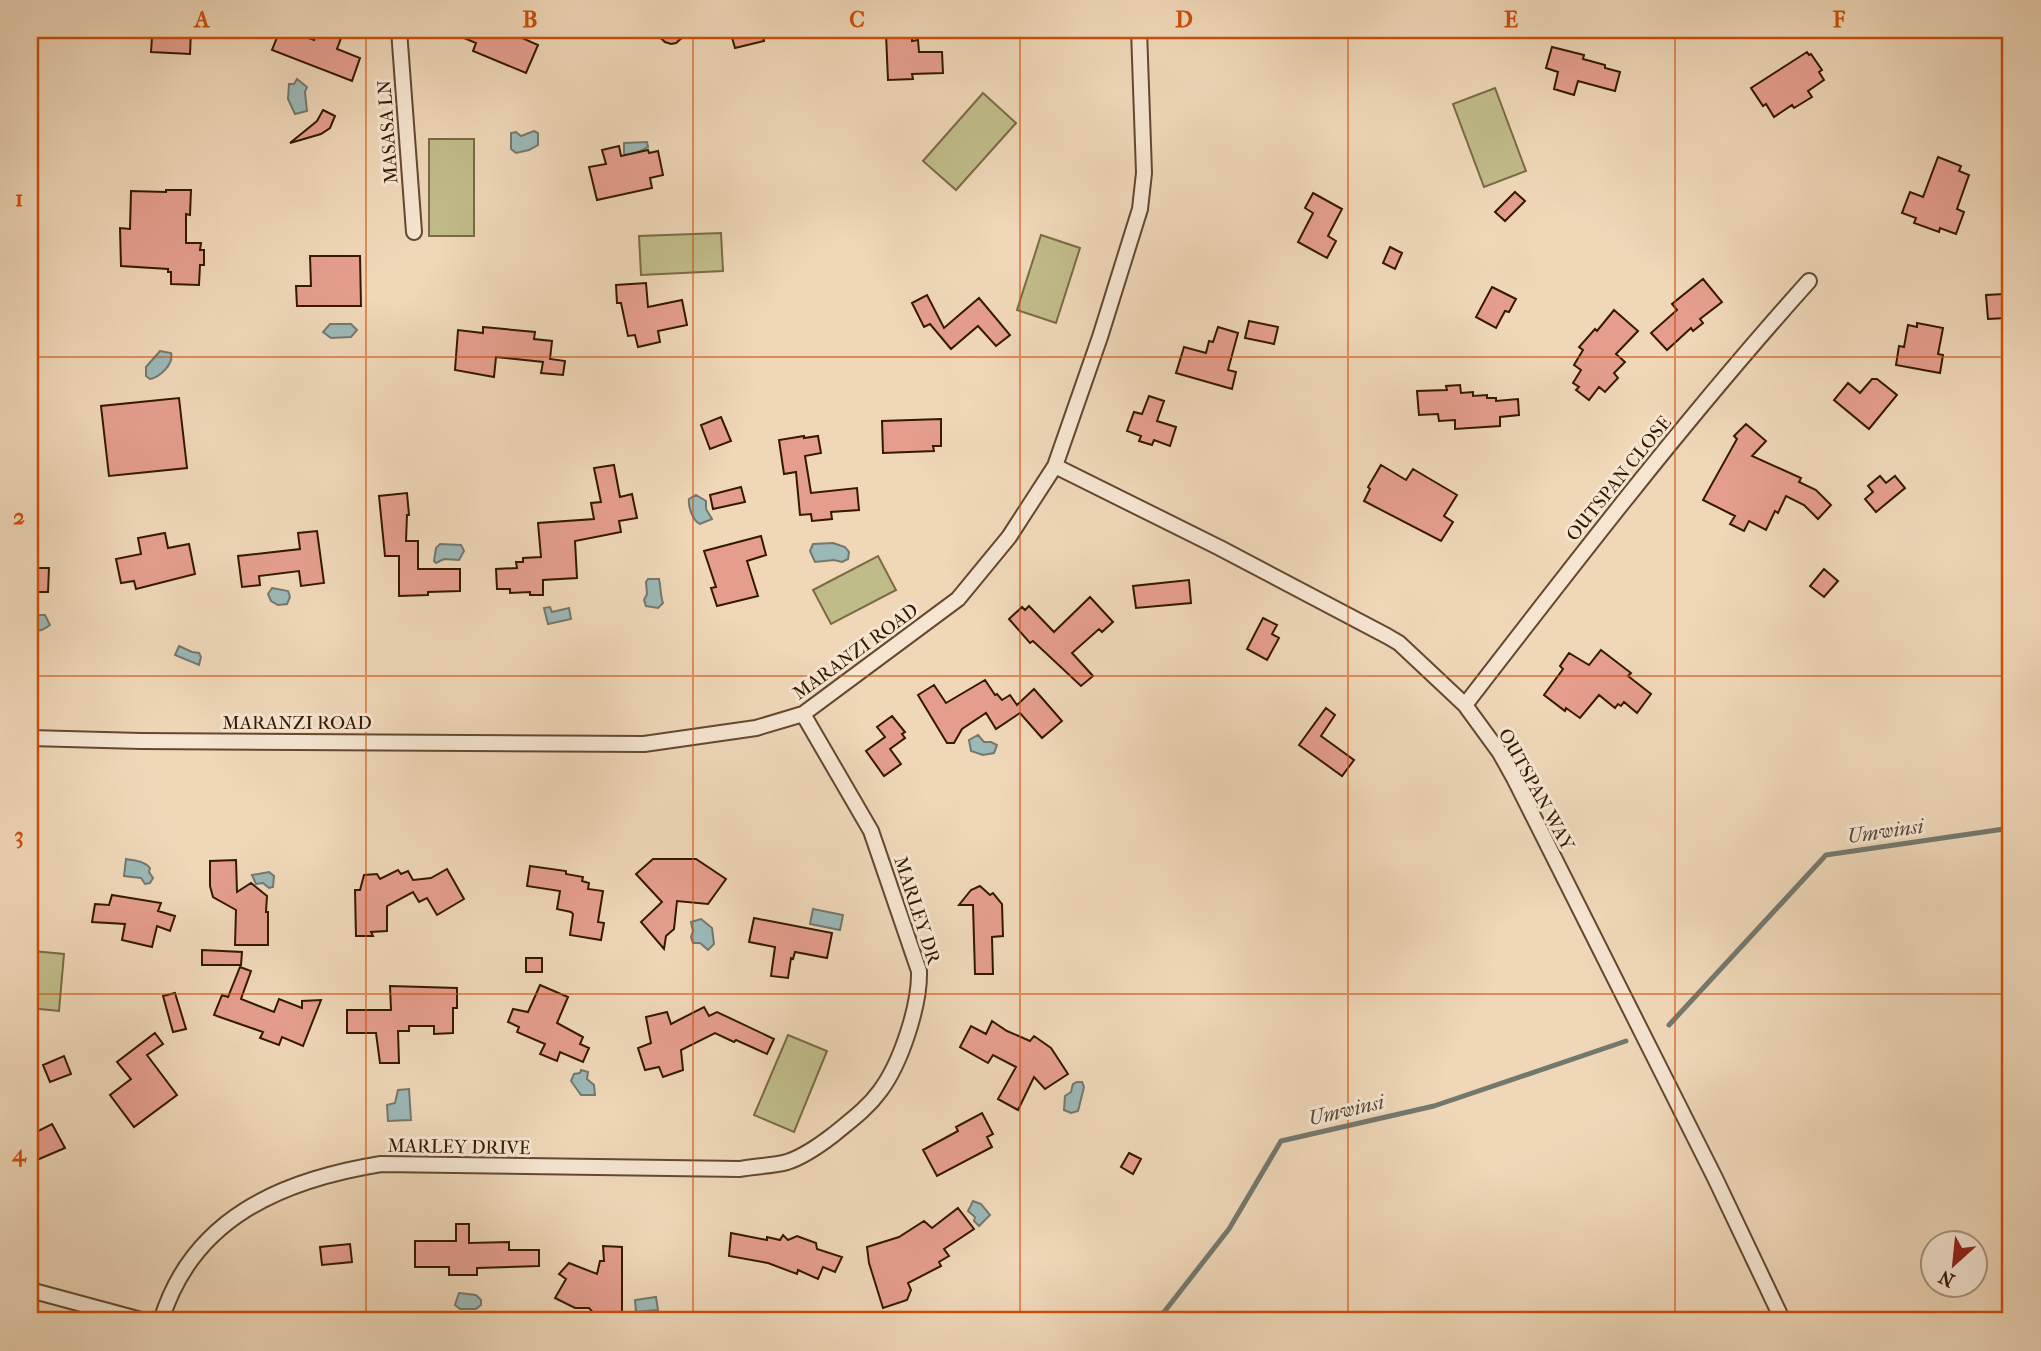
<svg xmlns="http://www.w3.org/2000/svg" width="2041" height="1351" font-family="'IM FELL French Canon',serif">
<rect width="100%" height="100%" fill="#efd7b8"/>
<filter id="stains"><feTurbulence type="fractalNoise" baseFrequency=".00286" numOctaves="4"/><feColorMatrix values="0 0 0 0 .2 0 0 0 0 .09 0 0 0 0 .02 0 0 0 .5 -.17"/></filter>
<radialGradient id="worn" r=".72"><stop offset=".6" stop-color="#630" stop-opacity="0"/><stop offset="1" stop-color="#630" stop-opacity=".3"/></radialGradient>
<!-- green -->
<path fill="#c0bc8a" stroke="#7a6a46" stroke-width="2" d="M1495,88L1526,171L1484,187L1453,104Z
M983,93L1016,123L956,190L923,161Z
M429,139H474V236H429Z
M721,233L723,271L641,275L639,236Z
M1041,235L1080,248L1056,323L1017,310Z
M878,556L896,590L831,624L813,590Z
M33,951L64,954L59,1011L30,1008Z
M788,1035L827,1051L794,1132L754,1115Z"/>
<!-- water -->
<path fill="#9cb8b7" stroke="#73786e" stroke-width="2" d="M297,79L307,87L305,92L307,111L295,114L288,99L289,84H294Z
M534,131L538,133V145L529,150L516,153L511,149V133L516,132L521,136Z
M647,142L648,147L627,158L624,153V143Z
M330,324H351L357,330L351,337L331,338L323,332Z
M160,351L171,353C174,364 160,377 150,379L146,376V367Z
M696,495L706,501V509L712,519L700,524C693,521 688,507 689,499Z
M833,543L845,547L849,552L848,559L842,562L834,560L815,562L810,551L813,544Z
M440,544L461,545L464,551L459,560L444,559L436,563L434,561L436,548Z
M648,579H659C661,587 660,595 663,603L658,608L646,606L644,600L647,594L646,582Z
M272,588L288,591L290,597L287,604L278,605L271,601L268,594Z
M550,607L552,612L569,608L571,619L548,624L544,608Z
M30,615H45L50,625C39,633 40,630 30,629Z
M179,646L192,652L199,653L201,657L199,665L175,655Z
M978,735L984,742H991L997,745L994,753L983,755L971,751L969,740Z
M126,859C135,861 145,861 150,868L149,872L153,878L150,883L145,884L141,878L124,876Z
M269,872L274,876L273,887L269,888L263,883L256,884L252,875Z
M813,909L843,915L840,930L810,924Z
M701,919L712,928L714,944L708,950L700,943H693L691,937L693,931L691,922Z
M581,1070L588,1072L587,1079L594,1085L595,1095H581L571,1081L574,1074L580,1073Z
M1077,1082H1082L1084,1087L1078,1111L1071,1113L1064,1110L1065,1096L1071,1092L1073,1084Z
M409,1089L411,1120L388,1121L387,1105L395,1103L398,1090Z
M973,1201L981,1204L990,1215L979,1226L974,1221L975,1217L968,1211Z
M459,1293L476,1295L481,1300V1305L476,1309H460L455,1305Z
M656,1297L658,1310L636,1312L635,1300Z"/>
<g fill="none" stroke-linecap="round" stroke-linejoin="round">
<!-- stream -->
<path stroke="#73786e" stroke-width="5" d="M1669,1025L1826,855L2011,828
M1157,1321L1229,1229L1281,1141L1434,1106L1626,1041"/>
</g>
<!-- building -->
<path fill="#e59e8e" stroke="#351801" stroke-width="2" d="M161,30H191L190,54L151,52L152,37H161Z
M280,30H287L314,40L318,30H344L337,49L360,58L352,81L272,50Z
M445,30H504L538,45L526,73L473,51L476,43Z
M652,30H691L676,43L671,44L665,42Z
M749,30H761L764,41L735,48L731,34Z
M912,33V41L918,40L919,52H942L943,73L912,74L913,79L888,80L886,34Z
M1552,47L1584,55L1583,59L1605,65V68L1620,72L1615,91L1578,81L1574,95L1554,89L1558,72L1546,68Z
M1807,52L1809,55L1811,54L1822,70L1819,72L1824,80L1808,91L1812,97L1794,108L1792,105L1774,117L1766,104L1763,106L1751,88Z
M323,110L335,116L330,128L321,134L290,143L317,121Z
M619,146L621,156L648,150L649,153L658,151L663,175L650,178L652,188L597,200L589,167L606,164L602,150Z
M1938,157L1961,166L1959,171L1969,175L1957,209L1964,212L1956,234L1940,228L1939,232L1914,223L1916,218L1902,213L1910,192L1923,197Z
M166,190H191L190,215L186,214V243H201L200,250H204V265H200L199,285L171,284V272H168V269L121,266L120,228L130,229L131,191L166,192Z
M1515,192L1525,201L1505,221L1495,212Z
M1313,193L1342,209L1328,236L1336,241L1327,258L1298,242L1313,213L1305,208Z
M1390,247L1402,253L1395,269L1383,263Z
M310,256H360L361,306H297L296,286H311Z
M1703,279L1722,302L1700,319L1703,323L1693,331L1691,328L1667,350L1651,333L1677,310L1672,304Z
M646,283L648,307L682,300L687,325L658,331L660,342L638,347L635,335L628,336L621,303H617L616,285Z
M1492,287L1516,299L1509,312L1505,311L1496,328L1476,317Z
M2004,294L2006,318L1988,319L1986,295Z
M927,295L944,328L979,298L1010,335L996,346L978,326L951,349L930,324L924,327L912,303Z
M1614,310L1638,331L1616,354L1625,362L1614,373L1618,378L1605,392L1599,387L1589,400L1576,390L1579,387L1573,383L1581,370L1574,365L1583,350L1579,347L1595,329L1597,331Z
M1249,321L1278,327L1274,344L1245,338Z
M1917,323L1943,328L1938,354L1943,355L1940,373L1896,365L1899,346L1904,347L1908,325L1917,327Z
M483,327L535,332L534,339L552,341L550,359L565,361L563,375L541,373L543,362L496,357L494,377L455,370L458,330L483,333Z
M1218,327L1238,333L1228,370L1236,372L1232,389L1176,373L1184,347L1206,353L1209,341L1213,342Z
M1872,379H1877L1897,395L1869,429L1834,400L1848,383L1860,393Z
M1460,385L1461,393L1473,392V396L1487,395V398H1496V401L1518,399L1519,415L1500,417V426L1455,429V420L1439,421L1438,414L1419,415L1417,391L1447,390L1446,386Z
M1149,396L1164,401L1157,421L1176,427L1170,446L1154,440L1152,445L1139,441L1141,436L1127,431L1134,412L1142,414Z
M179,398L187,468L109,476L101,406Z
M721,417L731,441L710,449L701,425Z
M941,419V446H933L934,451L883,453L882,421Z
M1746,424L1766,441L1752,456L1801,478L1799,482L1816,490L1831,505L1818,519L1804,505L1786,496L1778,513L1775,511L1766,530L1749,521L1744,531L1730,524L1735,516L1703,500L1737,439L1734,436Z
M804,436V438L818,436L821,453L805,456L811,493L857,488L859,510L831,512L832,519L812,521L811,514L800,515L796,472L784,474L779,440Z
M614,465L620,497L632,494L637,518L619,521L621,532L575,541L577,578L543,580V595H530V592L510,593V589H497L496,569L517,568L516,562H523V558L541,557L538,523L594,519L591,503L601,502L594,468Z
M1381,465L1406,480L1413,469L1457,495L1444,516L1453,522L1441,541L1364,501L1370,489L1368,487Z
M1880,476L1886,483L1895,476L1905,488L1876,512L1865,499L1873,492L1868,486Z
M741,487L745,502L713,509L710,495Z
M407,493L409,515H407L406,541H418V569H460V591L428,592V595L399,596V556H385L379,496Z
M317,531L324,583L301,586L299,571L259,576L260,585L242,587L238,556L300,549L298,533Z
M165,533L168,548L189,544L195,574L136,589L134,581L121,583L116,559L141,554L138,538Z
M761,536L766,555L747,561L758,596L717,606L711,588L716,587L704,551Z
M30,568H49L48,592H30Z
M1824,569L1838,581L1824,597L1810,586Z
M1189,580L1191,603L1136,608L1133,586Z
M1090,597L1113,622L1102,632L1099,629L1072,653L1093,676L1081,686L1033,641L1030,643L1009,619L1022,607L1025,610L1029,606L1054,632Z
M1263,618L1277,625L1272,634L1279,638L1267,660L1247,649Z
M1601,650L1631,673L1628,676L1651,694L1637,713L1624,702L1621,706L1618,704L1615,708L1599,695L1580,718L1566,708L1565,711L1544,695L1563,669L1560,666L1569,653L1589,665Z
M985,680L995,695L997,694L1002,700L1010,695L1017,705L1034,689L1062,721L1042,738L1020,713L996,729L986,713L962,729L954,743H947L918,695L934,685L946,703Z
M1326,708L1335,715L1321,736L1354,760L1342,776L1299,745Z
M892,716L905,732L902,734L905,738L890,749L901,764L884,776L866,751L885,737L877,727Z
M653,859H696L726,879L708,904L677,901L674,929L666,936L664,949L641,922L662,902L636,874Z
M236,860L237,892L251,883L267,896L266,912H268V945H235L236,910L213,897L210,886V861Z
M530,866L566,871V874L583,877L582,881L589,883L588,889L603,891L598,922L604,923L601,940L570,935L573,914L571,912L557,909L560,891L527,886Z
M447,869L464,899L437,915L427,898L419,902L413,892L387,906V931L371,932L373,936H356L355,890H360L364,875L377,874L380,879L398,870L401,874L408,871L413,880L431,878Z
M980,886L990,895L993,893L1002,904L1003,936L992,937L993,974H975L973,905H959L971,890Z
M112,895L161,903L158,911L175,916L170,931L157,926L152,947L122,940L125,924L92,922L95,904L109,905Z
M754,918L832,933L827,958L795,952L793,959L791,958L788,978L771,976L775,947L749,942Z
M202,950L242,952L241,965H202Z
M526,958H542V972H526Z
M240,967L251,971L241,999L274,1012L279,999L302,1008V1001L321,1000L303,1046L282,1037L279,1045L260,1038L263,1032L214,1015L222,995L228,997Z
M540,985L568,997L557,1023L583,1037L580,1044L589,1048L583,1062L560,1052L557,1061L540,1054L545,1044L517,1032L519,1027L508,1022L513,1009L528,1012Z
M390,986L457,988V1008H453V1033L434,1034V1026H409V1031H398L399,1063H380L376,1033H347V1010H391Z
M175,993L186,1029L173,1032L163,996Z
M704,1007L709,1016L717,1012L774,1039L767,1054L736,1040L734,1042L715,1033L681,1050L683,1070L663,1077L659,1067L645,1070L638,1048L651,1043L646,1017L667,1012L671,1024Z
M992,1021L1007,1031L1030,1041L1034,1036L1051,1048L1068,1074L1045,1089L1034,1077L1018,1110L998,1099L1016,1067L993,1055L988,1063L960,1047L971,1026L986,1034Z
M155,1033L163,1044L147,1055L177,1095L134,1127L110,1095L131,1079L117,1062Z
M64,1056L71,1074L50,1082L43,1065Z
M982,1113L993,1134L987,1137L992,1147L937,1176L923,1150L958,1131L956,1127Z
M52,1124L65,1148L30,1163V1135Z
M1129,1153L1141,1159L1133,1174L1121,1167Z
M958,1208L974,1229L944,1249L949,1256L939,1262L941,1266L908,1283L911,1290L907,1300L883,1308L869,1263L867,1247L899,1237L924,1221L932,1228Z
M456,1224H469V1243L509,1242V1250H539V1266L477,1268V1275H449V1267H415V1241H456Z
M731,1233L767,1240V1237L780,1240L783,1235L788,1240L797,1236L816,1243L817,1249L842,1257L835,1272L823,1267L818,1279L798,1270L797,1274L768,1263L729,1256Z
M350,1244L352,1262L322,1265L320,1247Z
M603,1246L622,1247V1315H595L589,1308H575L555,1298L566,1279L559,1274L569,1263L597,1274L600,1261H604Z"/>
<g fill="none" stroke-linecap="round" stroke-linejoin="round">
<defs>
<path id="street" d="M399,30L414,232
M1055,466L1220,548L1387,636L1399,643L1465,705L1500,753L1514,778L1715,1178L1783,1321
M1465,705C1576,561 1687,417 1809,281
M30,738L141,741L644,744L756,728L803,714L958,599L1009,537L1055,466L1100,337L1140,209L1144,173L1139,30
M30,1290L145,1321
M161,1321C192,1218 282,1180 381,1164L740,1169C755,1166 773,1166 787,1162C803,1157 820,1145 833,1135C850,1121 867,1109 880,1091C901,1063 920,1005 919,971L871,831L803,714"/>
</defs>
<!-- street casing -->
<use href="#street" stroke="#64482f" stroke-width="18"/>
<!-- street -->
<use href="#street" stroke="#f5e5d1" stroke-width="14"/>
</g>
<!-- grid -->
<path fill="none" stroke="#cd4f0a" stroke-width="2" stroke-opacity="0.55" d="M366,30V1321M693,30V1321M1020,30V1321M1348,30V1321M1675,30V1321M30,357H2011M30,676H2011M30,994H2011"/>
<g text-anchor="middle" stroke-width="6" stroke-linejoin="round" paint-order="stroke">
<!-- street labels -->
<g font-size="19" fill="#351801" stroke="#f5e5d1">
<text transform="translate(387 132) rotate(-94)" y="7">MASASA LN</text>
<text transform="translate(1618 478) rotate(-51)" y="7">OUTSPAN CLOSE</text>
<text transform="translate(855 651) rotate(-36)" y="7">MARANZI ROAD</text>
<text x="297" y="729">MARANZI ROAD</text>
<text transform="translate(1537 789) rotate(61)" y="7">OUTSPAN WAY</text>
<text transform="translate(918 910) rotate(72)" y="7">MARLEY DR</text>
<text transform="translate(459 1146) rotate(1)" y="7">MARLEY DRIVE</text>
</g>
<!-- water labels -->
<g font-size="21" font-style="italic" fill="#544838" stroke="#f5e5d1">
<text transform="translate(1885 831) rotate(-8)" y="7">Umwinsi</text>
<text transform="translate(1346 1110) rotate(-13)" y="7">Umwinsi</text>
</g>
</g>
<!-- margin -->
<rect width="2041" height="1351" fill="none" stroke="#efd7b8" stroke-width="77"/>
<!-- north arrow -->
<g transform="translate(1954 1264) rotate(207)"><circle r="33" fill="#f5e5d1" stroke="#a8937e" stroke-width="2"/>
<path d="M0-5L12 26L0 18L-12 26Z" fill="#8f2418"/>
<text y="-10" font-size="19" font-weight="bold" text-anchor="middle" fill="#351801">N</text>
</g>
<rect x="38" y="38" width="1964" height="1274" fill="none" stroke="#cd4f0a" stroke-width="2.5"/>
<g font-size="23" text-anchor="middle" font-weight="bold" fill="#cd4f0a">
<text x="202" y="27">A</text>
<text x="530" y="27">B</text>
<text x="857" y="27">C</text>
<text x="1184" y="27">D</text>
<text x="1511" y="27">E</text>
<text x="1839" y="27">F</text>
<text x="19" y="206">1</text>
<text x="19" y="524">2</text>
<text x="19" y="843">3</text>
<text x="19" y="1161">4</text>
</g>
<rect width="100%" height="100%" filter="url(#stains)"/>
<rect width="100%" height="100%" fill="url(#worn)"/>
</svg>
